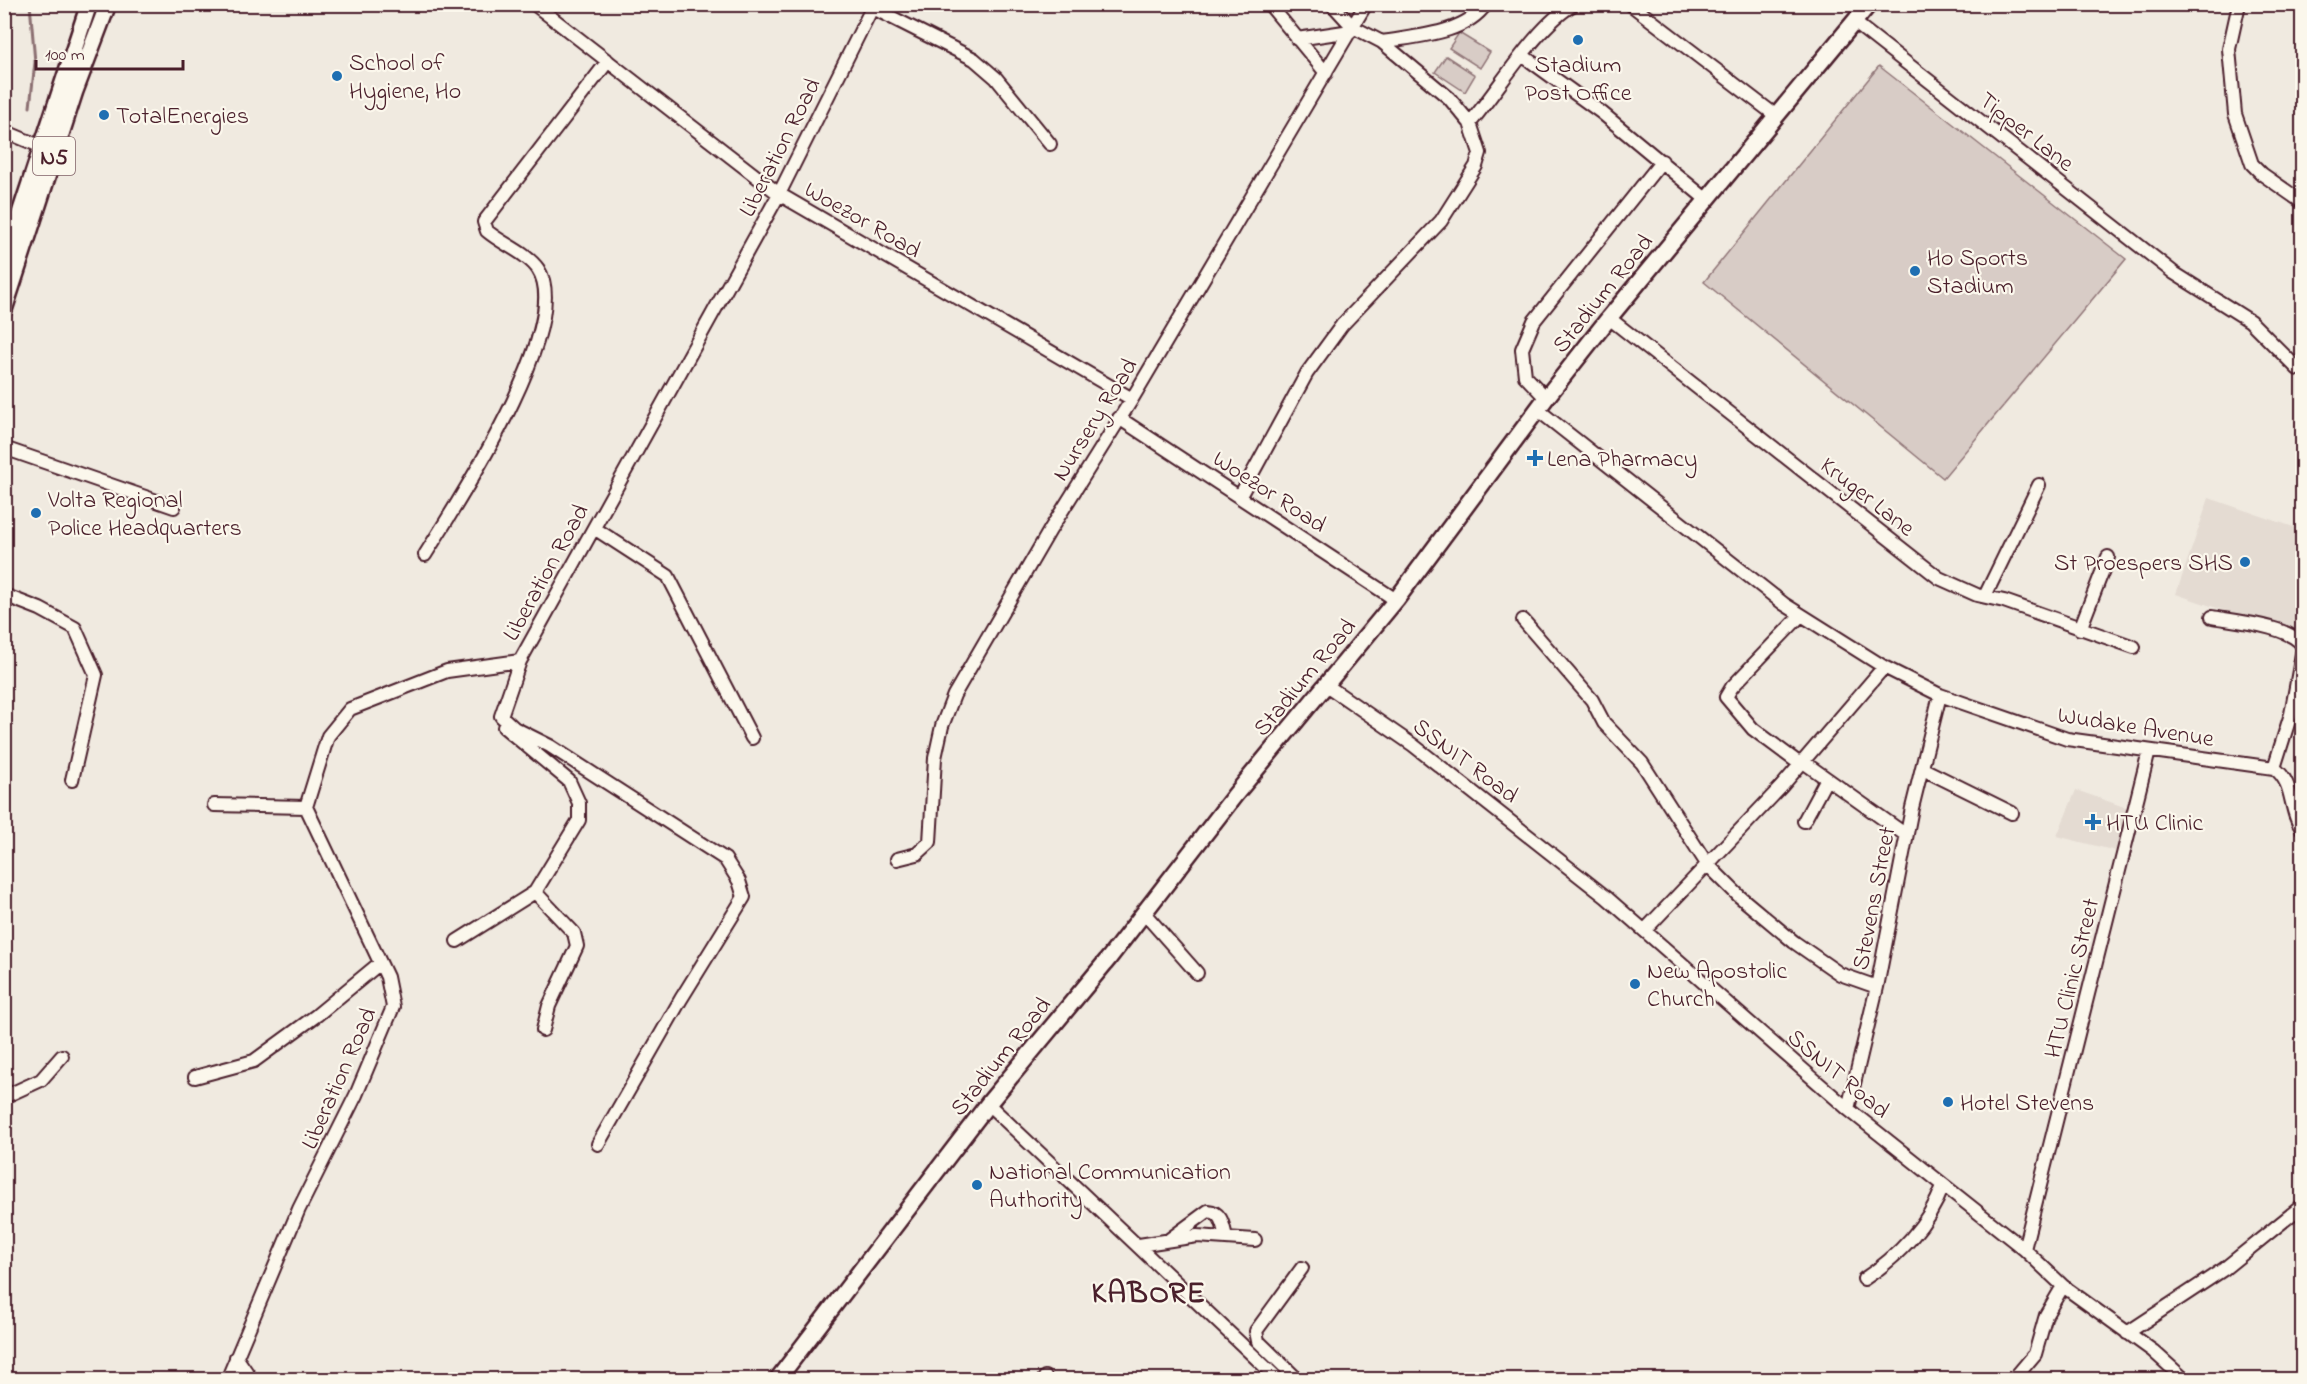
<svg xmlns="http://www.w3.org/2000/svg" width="2307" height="1384" font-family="'Indie Flower',sans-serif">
<rect width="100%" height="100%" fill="#f0eae0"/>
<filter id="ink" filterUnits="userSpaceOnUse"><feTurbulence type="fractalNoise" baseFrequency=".0167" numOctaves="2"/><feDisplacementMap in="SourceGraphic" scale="12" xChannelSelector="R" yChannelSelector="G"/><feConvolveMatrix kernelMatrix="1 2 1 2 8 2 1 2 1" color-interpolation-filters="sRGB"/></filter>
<g filter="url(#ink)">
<!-- built -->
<path fill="#e4dbd2" d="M2209,498L2302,530V616L2296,635L2176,594Z
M2076,790L2127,808L2116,851L2057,836Z"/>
<!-- green -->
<path fill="#d8ccc6" stroke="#917678" stroke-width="1.5" d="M1459,33L1490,52L1480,68L1449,48Z
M1446,56L1475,75L1465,92L1435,72Z
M1879,66L2126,259L1943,478L1704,282Z"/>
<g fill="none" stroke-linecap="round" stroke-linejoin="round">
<!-- stream -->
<path stroke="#8c6f72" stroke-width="3" d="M30,107L35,62L30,4"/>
<defs>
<path id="minor" d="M534,4L779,194L1132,399
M1269,4L1326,73
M1630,4L1775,115
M2239,4L2229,49L2235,114L2252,164L2262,174L2302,202
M873,8L974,59L996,78L1050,144
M1854,22L2174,273L2250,321L2298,369
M1297,39L1351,31
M1382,42C1415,36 1464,35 1486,4
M1522,55L1602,113L1707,200
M1470,123C1499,89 1536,26 1574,4
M4,131L42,147
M1609,318L1939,578L1977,595L2004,601L2134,647
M1546,398L1525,376L1522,349L1534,321L1662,161
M1538,410L1784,604L1884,667L1940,695L2067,739L2274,768L2291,714L2302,654
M1119,418L1396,600
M4,448L174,507
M1240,496L1307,373L1342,325L1441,221L1476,166L1480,153L1470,123L1449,98L1382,42L1353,27L1332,4
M594,528L668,576L752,738
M425,555C456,505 575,324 538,269C527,253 502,244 487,231L484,222L608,61
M4,595L40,609L75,628L96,675L72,780
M1985,596L2039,485
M2212,617C2234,621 2290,626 2302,645
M1523,620L1592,700L1604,723L1642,763L1707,864L1739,896L1794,942L1840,974L1877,987
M2080,629L2108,557
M520,661L501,716L514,728L550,746L725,859L739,881L744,897L681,999L598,1144
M1326,685L1413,745L1606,897L1848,1109L2024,1249L2063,1286L2153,1351L2185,1380
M1802,761L1906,835
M1800,764L1753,729L1726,697L1732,687L1801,615
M2274,768C2295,783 2288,809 2302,829
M1923,769L2012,813
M214,805L306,807
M1804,821L1826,780
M897,859L917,854L930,842L935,758L942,726L954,695L1050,530L1132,399L1366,4
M535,892L574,933L577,946L549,1006L543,1030
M1144,913L1197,973
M1646,929L1781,787L1884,667
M457,941L535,892L579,820V803L569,781L504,727
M195,1077L254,1061L317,1015L380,963
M4,1097L41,1080L62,1056
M988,1104L1279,1380
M1848,1109L1877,987L1912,808L1940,695
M1170,1239L1208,1211C1222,1212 1223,1226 1226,1237
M1139,1245L1197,1236L1255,1240
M2024,1249L2149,751
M1864,1279C1898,1257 1929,1224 1943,1186
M2127,1333L2224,1269L2302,1206
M236,1357L252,1380
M227,1380L299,1209L356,1095L393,1007L387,977L306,807L328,736L350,709L447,671L520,661L779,194L874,4
M1044,1380L1045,1377
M1298,1380L1258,1341L1256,1331L1302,1268
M2013,1380L2035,1354L2046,1315L2063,1286"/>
<path id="major" d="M4,262L89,4
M4,310L75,91L108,4
M777,1380L988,1104L1109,958L1235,795L1396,600L1546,398L1609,318L1869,4"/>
</defs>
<!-- minor casing -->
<use href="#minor" stroke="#4a1f2b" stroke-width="16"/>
<!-- major casing -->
<use href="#major" stroke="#4a1f2b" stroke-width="20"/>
<!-- minor -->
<use href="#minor" stroke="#fbf7ec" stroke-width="12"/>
<!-- major -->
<use href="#major" stroke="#fbf7ec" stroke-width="15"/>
</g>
</g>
<!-- markers -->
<g fill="#1f6fb2" stroke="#fbf7ec" stroke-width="2">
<circle cx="1578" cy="40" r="6"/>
<circle cx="337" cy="76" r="6"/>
<circle cx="104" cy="115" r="6"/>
<circle cx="1915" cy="271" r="6"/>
<path d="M1532 449h6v6h6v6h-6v6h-6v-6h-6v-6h6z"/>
<circle cx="36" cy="513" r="6"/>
<circle cx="2245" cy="562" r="6"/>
<path d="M2090 813h6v6h6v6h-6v6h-6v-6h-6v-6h6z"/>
<circle cx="1635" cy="984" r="6"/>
<circle cx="1948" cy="1102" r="6"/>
<circle cx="977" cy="1185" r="6"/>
</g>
<g text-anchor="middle" stroke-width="4.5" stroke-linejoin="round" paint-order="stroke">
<!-- shield labels -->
<rect fill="#fbf7ec" stroke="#7f6065" stroke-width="1.5" x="33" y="137" width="42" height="38" rx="4.5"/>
<g font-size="22" font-weight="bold" fill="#4a1f2b">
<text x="54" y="164">N5</text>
</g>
<!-- poi labels -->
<g font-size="24" fill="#4a1f2b" stroke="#fbf7ec" text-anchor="start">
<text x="349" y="70">School of<tspan x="349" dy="28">Hygiene, Ho</tspan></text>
<text x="1578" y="72" text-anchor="middle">Stadium<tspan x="1578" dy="28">Post Office</tspan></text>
<text x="116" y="123">TotalEnergies</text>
<text x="1927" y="265">Ho Sports<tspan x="1927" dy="28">Stadium</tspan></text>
<text x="1547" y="466">Lena Pharmacy</text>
<text x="48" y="507">Volta Regional<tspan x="48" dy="28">Police Headquarters</tspan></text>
<text x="2233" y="570" text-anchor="end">St Proespers SHS</text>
<text x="2106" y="830">HTU Clinic</text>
<text x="1647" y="978">New Apostolic<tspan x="1647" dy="28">Church</tspan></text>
<text x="1960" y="1110">Hotel Stevens</text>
<text x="989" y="1179">National Communication<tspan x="989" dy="28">Authority</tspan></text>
</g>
<!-- street labels -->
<g font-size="24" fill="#4a1f2b" stroke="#fbf7ec">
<text transform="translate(2027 131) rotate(38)" y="8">Tipper Lane</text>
<text transform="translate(779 147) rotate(-63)" y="8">Liberation Road</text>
<text transform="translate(863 219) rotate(30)" y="8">Woezor Road</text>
<text transform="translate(1602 293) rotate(-51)" y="8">Stadium Road</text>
<text transform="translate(1094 419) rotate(-58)" y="8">Nursery Road</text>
<text transform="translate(1270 491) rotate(33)" y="8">Woezor Road</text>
<text transform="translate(1868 496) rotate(38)" y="8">Kruger Lane</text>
<text transform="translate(545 572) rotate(-61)" y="8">Liberation Road</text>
<text transform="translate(1304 677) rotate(-50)" y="8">Stadium Road</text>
<text transform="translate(2136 726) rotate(9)" y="8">Wudake Avenue</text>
<text transform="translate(1466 760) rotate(37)" y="8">SSNIT Road</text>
<text transform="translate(1873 898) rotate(-79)" y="8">Stevens Street</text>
<text transform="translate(2071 978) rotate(-76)" y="8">HTU Clinic Street</text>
<text transform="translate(1000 1056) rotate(-51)" y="8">Stadium Road</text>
<text transform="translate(1839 1073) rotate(40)" y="8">SSNIT Road</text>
<text transform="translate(338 1078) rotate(-66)" y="8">Liberation Road</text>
</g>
<!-- district labels -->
<g font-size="30" font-weight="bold" letter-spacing="1.5" fill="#4a1f2b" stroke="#fbf7ec">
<text x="1149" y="1302">KABORE</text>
</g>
</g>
<!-- margin -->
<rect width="2307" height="1384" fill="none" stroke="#fbf7ec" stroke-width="24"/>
<rect x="12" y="12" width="2283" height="1360" fill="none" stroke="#4a1f2b" stroke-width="2" filter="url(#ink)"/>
<!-- scale -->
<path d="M36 60v9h147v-9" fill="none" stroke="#4a1f2b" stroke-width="3"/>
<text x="45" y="60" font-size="18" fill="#4a1f2b" stroke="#fbf7ec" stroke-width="4.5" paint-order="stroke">100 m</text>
</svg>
